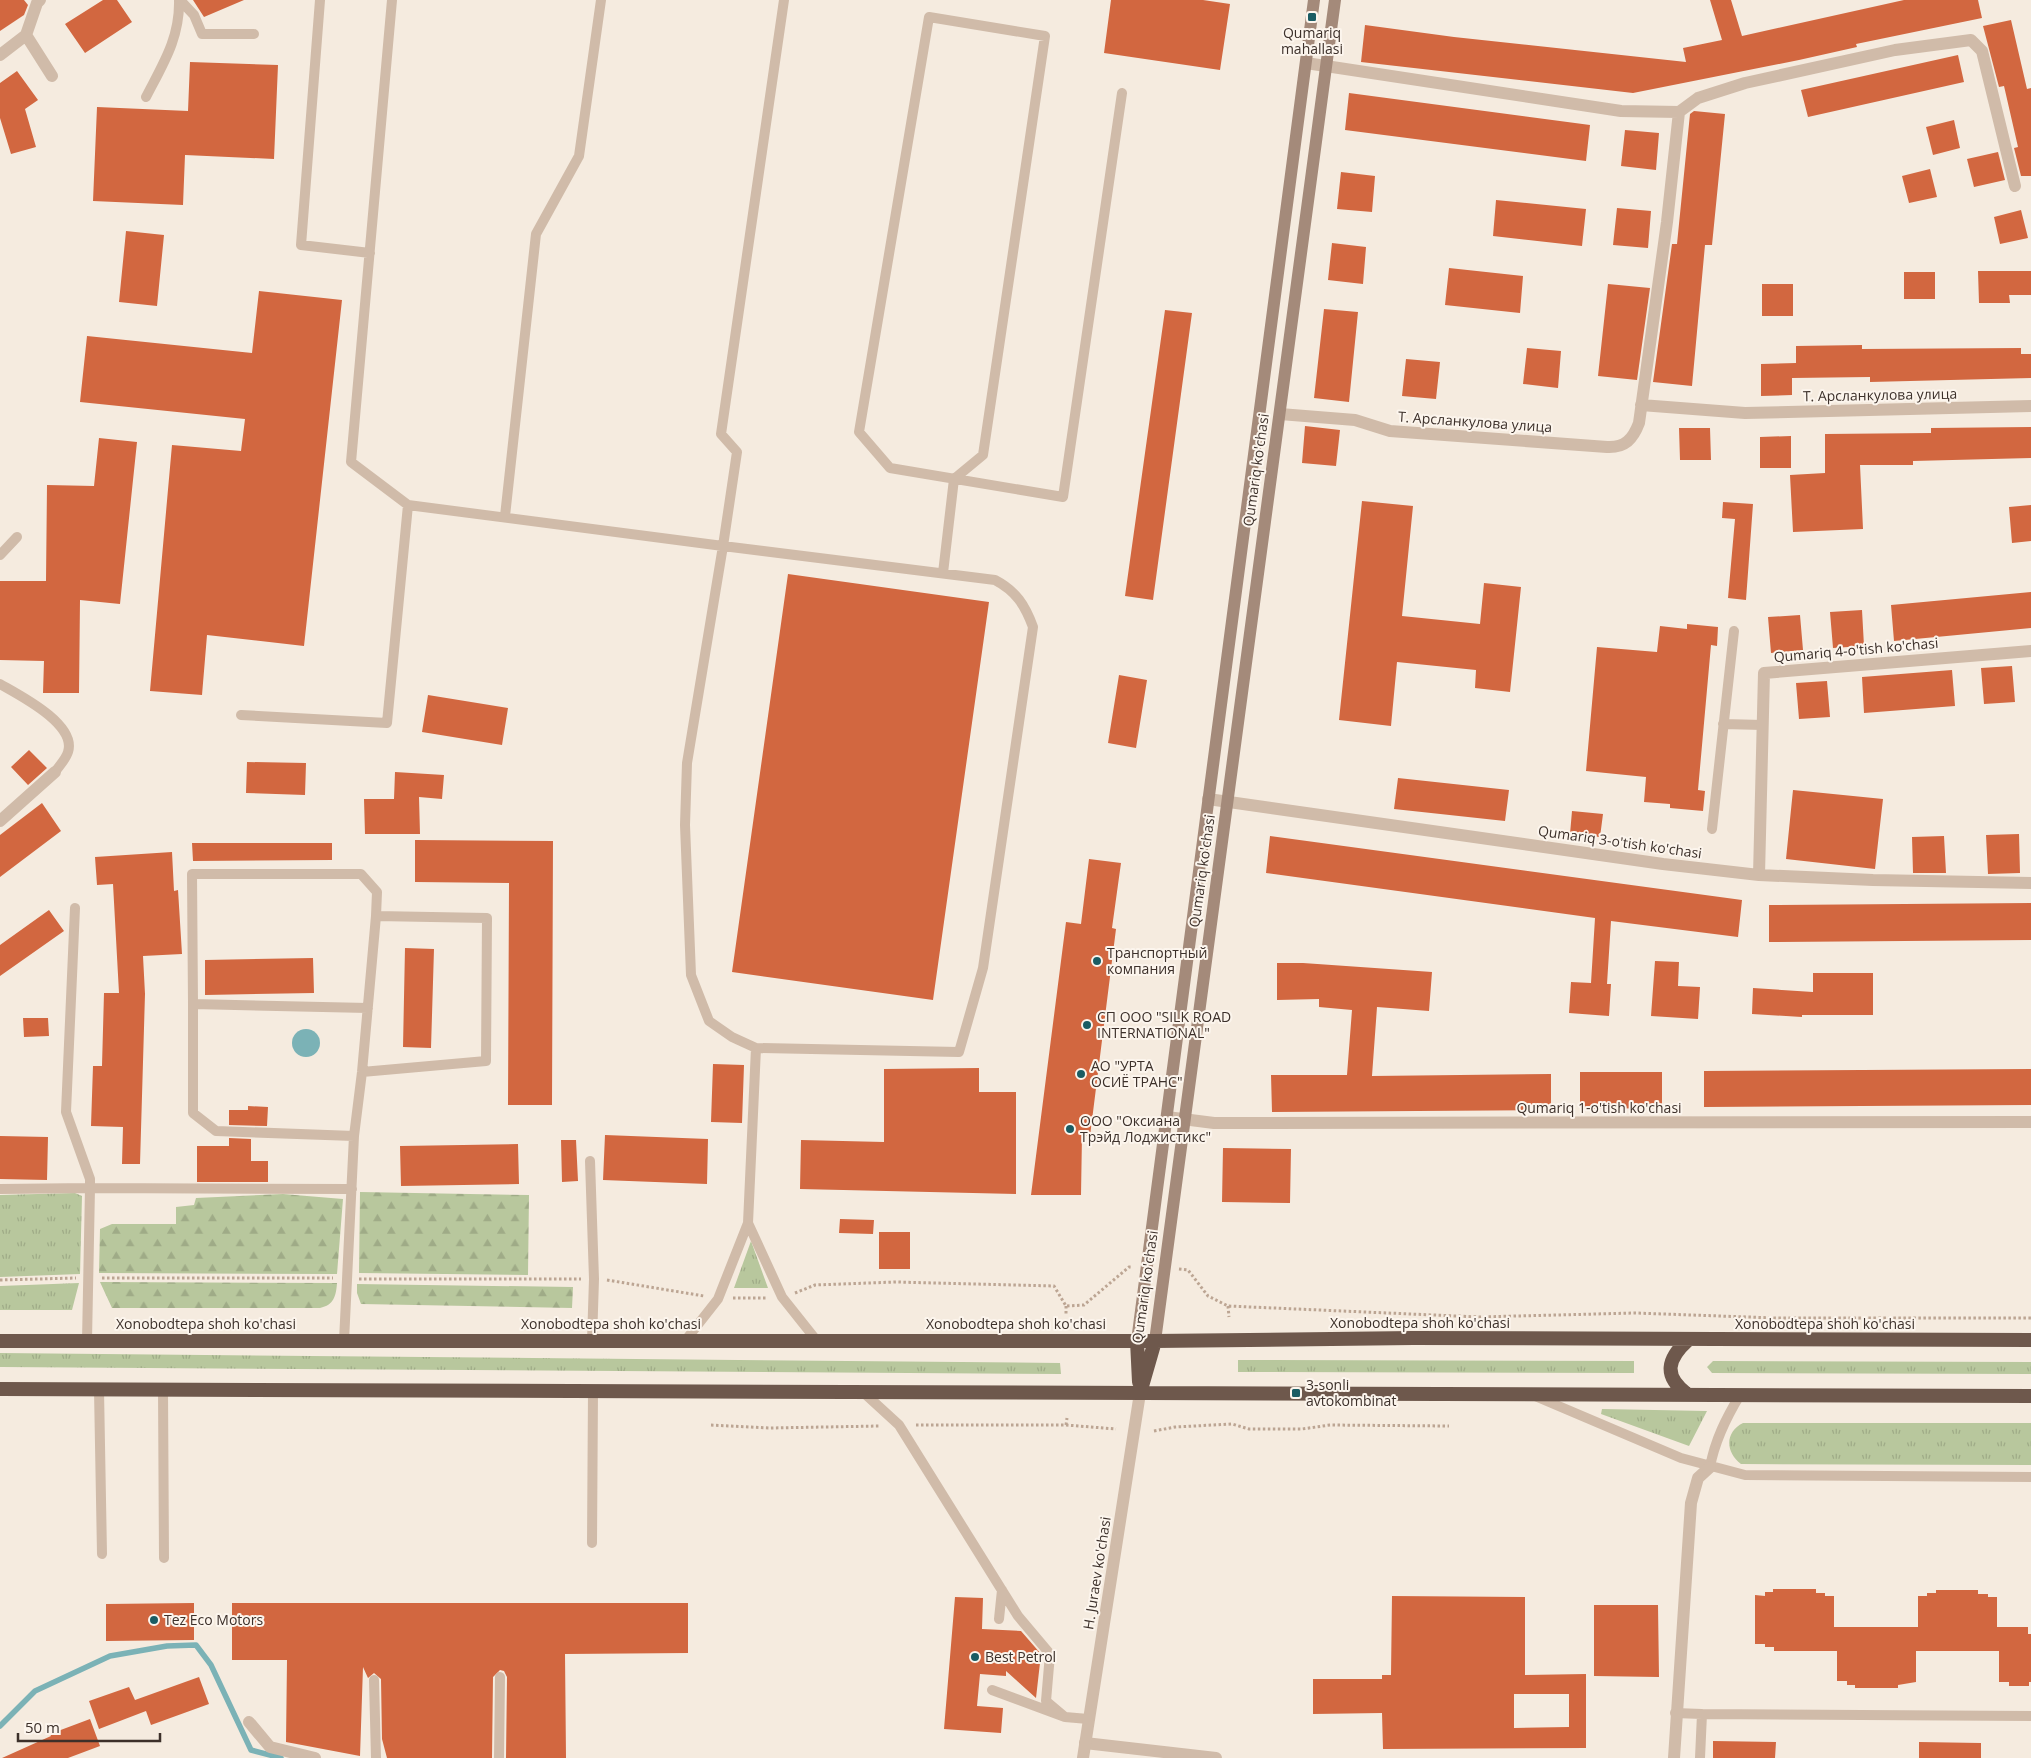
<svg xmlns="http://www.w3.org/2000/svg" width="2031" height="1758" font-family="'Open Sans',sans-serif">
<defs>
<pattern id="grass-tufts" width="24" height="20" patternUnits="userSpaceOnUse" patternTransform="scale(1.25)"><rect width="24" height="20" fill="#b8c79d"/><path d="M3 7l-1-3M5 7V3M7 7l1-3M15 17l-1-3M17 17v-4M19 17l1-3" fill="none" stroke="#9fab87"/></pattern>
<pattern id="forest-firs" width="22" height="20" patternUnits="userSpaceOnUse" patternTransform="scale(1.25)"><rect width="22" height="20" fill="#b8c79d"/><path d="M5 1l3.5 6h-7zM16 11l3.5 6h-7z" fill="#9fab87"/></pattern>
</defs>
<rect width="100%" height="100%" fill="#f5ebdf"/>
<!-- grass -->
<path fill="url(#grass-tufts)" d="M75,1193L82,1196L80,1274L0,1277V1195Z
M751,1241L768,1288H734Z
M79,1283L72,1310H0V1286Z
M0,1353L1060,1363L1061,1374L0,1367Z
M1238,1360L1634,1361V1373L1238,1372Z
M1713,1361L2031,1362V1374L1712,1373L1707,1367Z
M1602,1409L1707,1411L1689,1446L1601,1414Z
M1743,1423H2031V1465L1741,1464C1725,1452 1725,1432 1743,1423Z"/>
<!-- forest -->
<path fill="url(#forest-firs)" d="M360,1192L529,1195L528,1275L359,1273Z
M283,1194L343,1199L337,1274L99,1273L100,1229L112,1224H176V1207L194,1205L196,1198Z
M100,1282L337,1283C336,1296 334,1305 320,1308H112Z
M357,1284L573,1287L572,1308L361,1304L357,1293Z"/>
<!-- water -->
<path fill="#7bb2b6" d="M292 1043a14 14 0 1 1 28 0a14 14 0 1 1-28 0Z"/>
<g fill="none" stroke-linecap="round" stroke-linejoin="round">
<!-- stream -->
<path stroke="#7bb2b6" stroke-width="5.5" d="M0,1726L35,1691L110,1656L167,1646L196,1645L211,1665L251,1750L281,1758"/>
</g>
<!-- building -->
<path fill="#d26740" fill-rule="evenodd" d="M0,0H24L28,5L24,15L0,31Z
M103,0H117L132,22L85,53L65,24Z
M193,0H244L204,17Z
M1111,0H1203L1230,4L1220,70L1104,53Z
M1710,0H1731L1742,36L1904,0H1978L1982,18L1856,44L1857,47L1799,60L1633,93L1361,62L1365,25L1454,37L1686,62L1683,48L1722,40Z
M2011,20L2027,89L2031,88V176H2021L2014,148L2018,147L2004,86L1999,87L1983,26Z
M1958,55L1964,82L1808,117L1801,90Z
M190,62L278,65L274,159L185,155L183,205L93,201L97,107L188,111Z
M17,71L38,100L25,109L36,147L11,154L0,118V83Z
M1349,93L1590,125L1586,161L1345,130Z
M1694,111L1725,114L1712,245H1705L1692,386L1653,382L1672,244H1677L1690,114Z
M1954,120L1960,148L1933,155L1926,127Z
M1625,130L1659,133L1656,170L1621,166Z
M1998,152L2005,180L1974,187L1967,159Z
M1930,169L1937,197L1909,203L1902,176Z
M1341,172L1375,176L1372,212L1337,209Z
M1496,200L1586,209L1582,246L1493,236Z
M1617,208L1651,211L1648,248L1613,245Z
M2021,210L2028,238L2000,244L1994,217Z
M126,231L164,235L157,306L119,302Z
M1332,243L1366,247L1363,284L1328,280Z
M1449,268L1523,276L1520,313L1445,305Z
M1978,271H2031V295H2009L2010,303H1979Z
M1904,272H1935V299H1904Z
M1608,284L1650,288L1637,380L1598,376Z
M1762,284H1793V316H1762Z
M259,291L342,300L304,646L207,635L202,695L150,691L172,445L241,451L245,419L80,402L87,336L252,353Z
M1324,309L1358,312L1349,402L1314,398Z
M1165,310L1192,313L1153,600L1125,596Z
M1862,345V349L2021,348V354H2031V378L1870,382V377L1792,378V395L1761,396V364L1796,363V346Z
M1527,348L1561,351L1558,388L1523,384Z
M1406,359L1440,362L1436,399L1402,396Z
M1305,426L1340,430L1336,466L1302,463Z
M2031,427V458L1913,461V465H1860L1863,529L1793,532L1790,475L1825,473V434L1931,433V428Z
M1679,428H1710L1711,460H1680Z
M1791,436V468H1760V437Z
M99,438L137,442L120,604L80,600L79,693H43L44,661L0,660V581H46L47,485L94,486Z
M1362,501L1413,506L1402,616L1480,624L1484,583L1521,587L1510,692L1475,688L1476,670L1397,662L1391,726L1339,720Z
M1723,502L1753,504L1746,600L1728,598L1735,519L1722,518Z
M2031,505V541L2012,543L2009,507Z
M788,574L989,602L933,1000L732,972Z
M2031,592V628L1894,641L1891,605Z
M1862,610L1864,646L1833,648L1830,612Z
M1800,615L1803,650L1771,653L1768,617Z
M1687,624L1718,627L1717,646L1711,645L1698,790L1705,791L1703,811L1670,808V804L1644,802L1646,777L1586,771L1597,647L1657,652L1660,626L1687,629Z
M2012,666L2015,702L1984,704L1981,668Z
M1952,670L1955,706L1864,713L1862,677Z
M1119,675L1147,680L1136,748L1108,743Z
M1827,681L1830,717L1799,719L1796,683Z
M428,695L508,708L502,745L422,732Z
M29,750L47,768L28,785L11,767Z
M247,762L306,763L305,795L246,793Z
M395,772L444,775L442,799L419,797L420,834H365L364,799H394Z
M1398,778L1509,790L1505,821L1394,809Z
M1793,790L1883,799L1875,869L1786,859Z
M42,803L61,831L0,877V835Z
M1572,811L1603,814L1600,837L1570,834Z
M2019,834L2020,873L1988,874L1986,835Z
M1270,836L1742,900L1738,937L1611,921L1607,984H1611L1609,1016L1569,1013L1571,982L1591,983L1595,918L1266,873Z
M1944,836L1946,873H1913L1912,837Z
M415,840L553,841L552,1105H508L509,883L415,882Z
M192,843H332V860L193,861Z
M172,852L174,891L178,890L182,954L143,956L145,994L140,1164H122L123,1127L91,1126L93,1066H102L104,993H119L113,884L97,885L95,857Z
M1089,859L1121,863L1112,928L1116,929L1090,1136L1082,1135L1081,1195H1031L1066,922L1081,924Z
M2031,903V940L1769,942V905Z
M49,910L64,931L0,976V945Z
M405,948L434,949L431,1048L403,1047Z
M313,958L314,993L205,995V960Z
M1655,961L1679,962L1678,986L1700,987L1698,1019L1651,1016Z
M1277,963H1303L1432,972L1429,1011L1377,1007L1372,1076L1551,1074V1110L1272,1112L1271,1075H1347L1352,1010L1319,1007V999L1277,1000Z
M1813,973H1873V1015H1802V1017L1752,1014L1753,988L1813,992Z
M23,1018H48L49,1036L24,1037Z
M713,1064L744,1065L742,1123L711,1122Z
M979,1068V1092H1016V1194L800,1189L801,1140L884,1142V1069Z
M2031,1069V1105L1704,1107V1071Z
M1580,1072H1662V1108L1580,1109Z
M248,1106L268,1107L267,1126L229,1125V1110H248Z
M605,1135L708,1139L707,1184L603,1180Z
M0,1136L48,1137L47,1180L0,1179Z
M229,1138L251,1139V1161H268V1182H197V1146H229Z
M561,1140H576L578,1181L562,1182Z
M518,1144L519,1184L401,1186L400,1146Z
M1223,1148L1291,1149L1290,1203L1222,1202Z
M840,1219L874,1220L873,1234L839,1233Z
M879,1232H910V1269H879Z
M1773,1589H1816V1593H1825V1596H1834V1627H1918V1596H1927V1593H1936V1590H1978V1594H1988V1597H1997V1627H2028V1634H2031V1682H2029V1686H2009V1682H1999V1651H1916V1682L1898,1685V1688H1855V1685H1847V1681H1837V1651H1774V1647H1765V1644H1755V1595L1765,1596V1592H1773Z
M1392,1596L1525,1597V1675L1586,1674V1748L1383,1749L1382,1713L1313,1714V1679H1382V1675H1391ZM1514,1694H1569V1727L1514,1728Z
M955,1597L983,1598L982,1629L1021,1631L1041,1654L1036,1698L1006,1671V1676L980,1674L977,1706L1003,1708L1001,1733L944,1729Z
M194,1603V1640L106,1641V1604Z
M232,1603H688V1653L565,1654L566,1758H506L507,1677L504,1671L500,1670L493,1677L492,1758H387L382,1739L381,1679L374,1673L368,1678L363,1667L360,1756L286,1742L287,1660H232Z
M1594,1605H1658L1659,1677L1594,1676Z
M199,1677L209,1704L151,1725L146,1711L99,1729L89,1701L129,1687L135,1700Z
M90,1719L100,1746L68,1758H2L51,1736L50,1734Z
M1713,1741L1776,1742L1775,1758H1713Z
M1919,1742L1981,1743V1758H1919Z"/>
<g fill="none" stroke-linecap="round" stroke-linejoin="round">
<!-- path -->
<path stroke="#bca593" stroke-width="3" stroke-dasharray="2.5 2.5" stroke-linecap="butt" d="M1179,1269L1188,1270L1208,1296L1228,1306L1479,1317L1635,1313L1776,1318H2031
M102,1278H333
M359,1279H581
M0,1280L76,1278
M607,1280L704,1296
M795,1293L815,1285L896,1282L1054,1286L1066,1306L1084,1305L1129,1267H1133
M733,1298H767
M1066,1306V1316
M1228,1306L1229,1317
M711,1425L769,1428L880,1426
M916,1425H1066L1116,1429
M1066,1425L1067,1418
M1154,1431L1175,1427L1232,1424L1249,1429H1302L1330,1425L1449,1426"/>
<!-- service -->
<path stroke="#d0bba9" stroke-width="10" d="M180,0L194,15L202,34H254
M320,0L301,245L370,253
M392,0L351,462L408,505
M146,97C163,64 180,38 179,0
M505,516L536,234L579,156L601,0
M0,555L17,537
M943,573L954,479L983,455L1045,36L929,17L859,432L890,468L1063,497L1122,93
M0,684C19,695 77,724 68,752C66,759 59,766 55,772
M241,715L387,723L408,505L723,546L737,452L721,434L784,0
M1723,724L1763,725
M1712,829L1734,631
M193,1004V1113L216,1131L354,1136
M368,1008L193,1004L192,874H361L377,892L376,916
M590,1161L594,1279L592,1341
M0,1189L90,1188V1179L66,1112L75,908
M748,1223L782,1297L817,1341
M87,1341L90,1188L352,1189
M344,1341L354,1136L362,1072L376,916L487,918L486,1061L362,1072
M685,1341L718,1299L748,1223L756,1048L732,1037L709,1021L691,975L685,825L687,763L723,546L995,580C1016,591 1025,605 1033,627L983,968L959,1052L756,1048
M99,1390L102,1554
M163,1390L164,1558
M863,1392L899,1425L1018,1616L1050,1654L1046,1701L1065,1717
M1535,1396L1681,1458L1745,1475L2031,1477
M1710,1467C1715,1440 1726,1418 1740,1395
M592,1543L593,1391
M999,1619L1002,1590
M374,1680L376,1758
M992,1690L1065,1717L1088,1719
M1675,1713L1702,1714L1700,1758
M1702,1714L2031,1716
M499,1758L500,1677"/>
<!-- minor -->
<path stroke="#d0bba9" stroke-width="12" d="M26,35L52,76
M0,55L26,35L37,3L40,0
M1306,63L1621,111L1679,112L1698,98L1745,83L1895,50L1971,40L1982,51L2015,186
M1641,405L1745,413L2031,406
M1280,414L1355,420L1390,431L1607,447C1625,448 1633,439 1639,423L1667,222L1679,112
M1208,799L1663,864L1759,875L1873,880L2031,883
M0,821L55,772
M1759,875L1764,673L2031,651
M1167,1117L1214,1123L2031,1122
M249,1722L270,1747L315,1758
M1085,1743L1216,1758
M1674,1758L1691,1503L1698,1478L1710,1467"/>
<!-- tertiary -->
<path stroke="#d0bba9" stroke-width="12" d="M1083,1758L1140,1393"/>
<!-- secondary -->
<path stroke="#a48a7a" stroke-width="12" d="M1137,1341L1314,0
M1155,1341L1335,0"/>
<!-- trunk -->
<path stroke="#6e584c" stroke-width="14" d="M0,1341H1155L1413,1338L2031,1340
M1137,1341L1139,1382
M0,1389L2031,1396
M1140,1393L1155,1341
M1687,1394C1663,1376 1667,1359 1688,1340"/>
</g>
<!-- markers -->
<g fill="#1a5c63" stroke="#fcf5ed" stroke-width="2">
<rect x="1307" y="12" width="10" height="10" rx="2.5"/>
<circle cx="1097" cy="961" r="5"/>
<circle cx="1087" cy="1025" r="5"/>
<circle cx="1081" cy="1074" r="5"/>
<circle cx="1070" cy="1129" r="5"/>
<rect x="1291" y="1388" width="10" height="10" rx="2.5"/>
<circle cx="154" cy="1620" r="5"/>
<circle cx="975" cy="1657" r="5"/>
</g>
<g text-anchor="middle" stroke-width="4" stroke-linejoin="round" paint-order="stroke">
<!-- poi labels -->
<g font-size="14" fill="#3c302a" stroke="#fcf5ed" text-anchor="start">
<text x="1312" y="38" text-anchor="middle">Qumariq<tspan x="1312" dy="16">mahallasi</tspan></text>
<text x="1107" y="958">Транспортный<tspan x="1107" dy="16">компания</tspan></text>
<text x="1097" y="1022">СП ООО "SILK ROAD<tspan x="1097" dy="16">INTERNATIONAL"</tspan></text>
<text x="1091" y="1071">АО "УРТА<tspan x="1091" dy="16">ОСИЁ ТРАНС"</tspan></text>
<text x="1080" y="1126">ООО "Оксиана<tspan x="1080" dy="16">Трэйд Лоджистикс"</tspan></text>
<text x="1306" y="1390">3-sonli<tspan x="1306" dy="16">avtokombinat</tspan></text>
<text x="164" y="1625">Tez Eco Motors</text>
<text x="985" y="1662">Best Petrol</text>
</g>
<!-- street labels -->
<g font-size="14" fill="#3c302a" stroke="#fcf5ed">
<text transform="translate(1880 395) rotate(-1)" y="5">Т. Арсланкулова улица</text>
<text transform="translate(1475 422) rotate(4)" y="5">Т. Арсланкулова улица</text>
<text transform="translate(1256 470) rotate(-82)" y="5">Qumariq ko'chasi</text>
<text transform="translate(1856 650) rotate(-5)" y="5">Qumariq 4-o'tish ko'chasi</text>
<text transform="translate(1620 842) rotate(8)" y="5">Qumariq 3-o'tish ko'chasi</text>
<text transform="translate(1202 871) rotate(-82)" y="5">Qumariq ko'chasi</text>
<text x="1599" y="1113">Qumariq 1-o'tish ko'chasi</text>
<text transform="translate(1145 1287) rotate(-82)" y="5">Qumariq ko'chasi</text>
<text x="1420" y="1328">Xonobodtepa shoh ko'chasi</text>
<text x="206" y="1329">Xonobodtepa shoh ko'chasi</text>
<text x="611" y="1329">Xonobodtepa shoh ko'chasi</text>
<text x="1016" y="1329">Xonobodtepa shoh ko'chasi</text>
<text x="1825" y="1329">Xonobodtepa shoh ko'chasi</text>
<text transform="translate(1097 1573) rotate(-81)" y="5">H. Juraev ko'chasi</text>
</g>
</g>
<!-- scale -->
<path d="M18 1733v8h142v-8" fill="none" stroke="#3c302a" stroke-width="2.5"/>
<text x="25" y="1733" font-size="15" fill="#3c302a" stroke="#fcf5ed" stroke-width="4" paint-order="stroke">50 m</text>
</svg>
